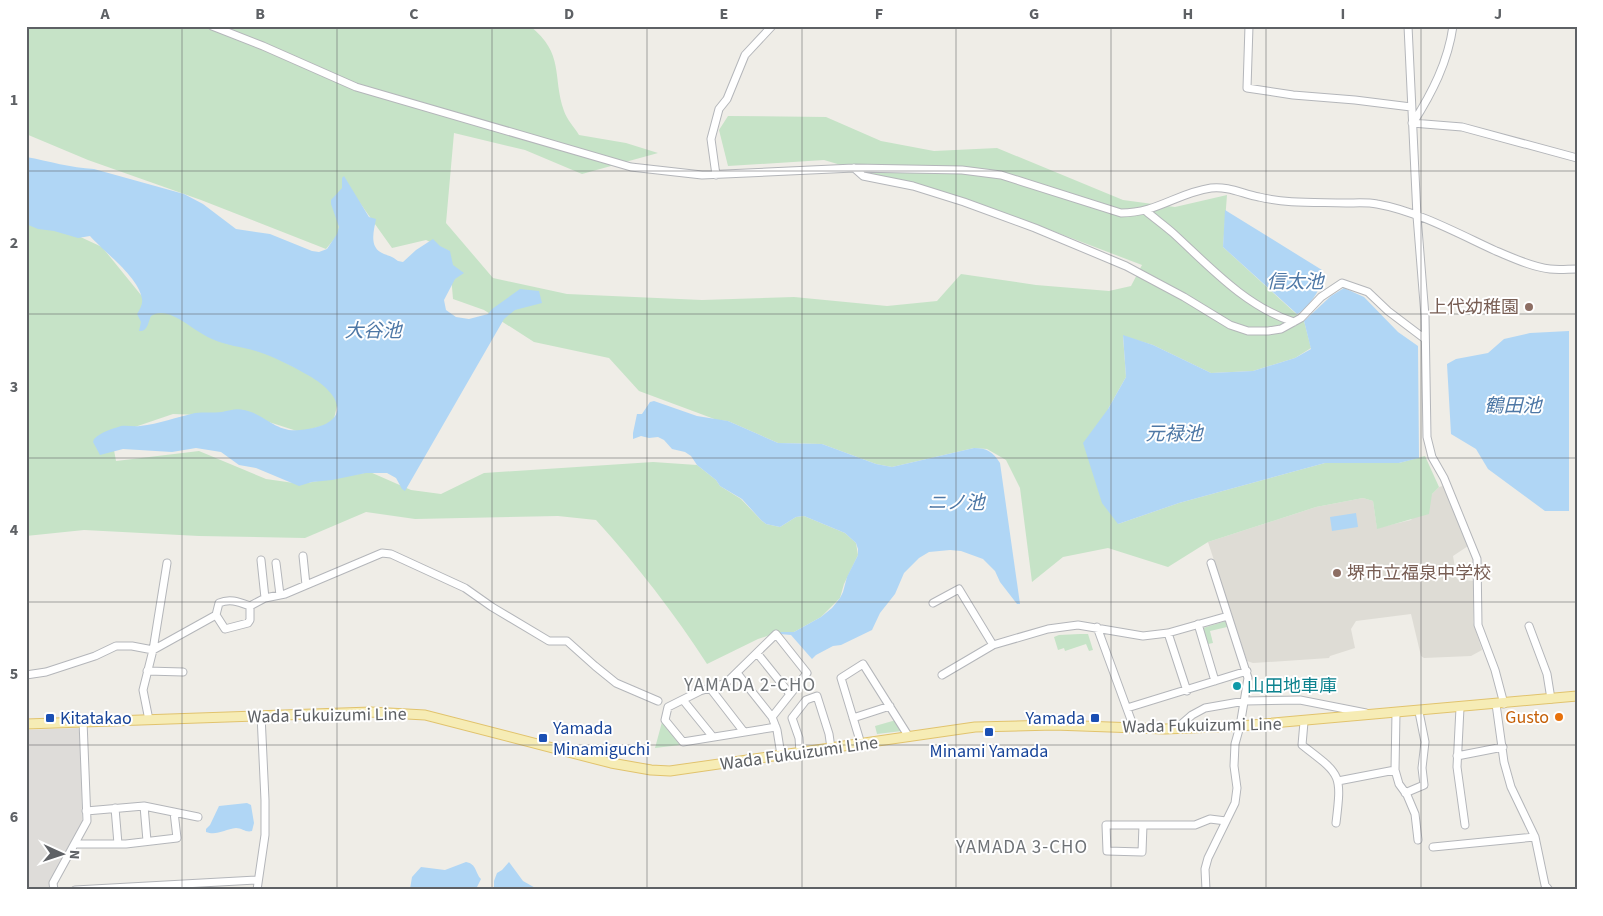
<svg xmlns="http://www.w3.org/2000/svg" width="1603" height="916" font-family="'Source Sans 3','Noto Sans JP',sans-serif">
<rect width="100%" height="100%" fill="#efede7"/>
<!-- industrial -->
<path fill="#dedcd9" d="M78,728L81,731L82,822L59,863L51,884V890H26V730Z"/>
<!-- education -->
<path fill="#dedcd5" d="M1443,486L1468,546L1453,556L1457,579L1474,581L1473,622L1482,650L1471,656L1424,658L1421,656L1411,614L1356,621L1351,629L1355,648L1330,656L1329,658L1253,663L1247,661L1208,542L1316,507L1363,498L1373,501L1377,528L1411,520L1432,494L1439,487Z"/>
<!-- green -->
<path fill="#c6e3c7" d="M26,26H530C565,54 552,76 564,111C567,120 575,128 579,135L626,143L658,153L582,174L525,150L454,133L446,223L493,278L567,294L702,300L794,297L887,306L937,301L961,274L1036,285L1109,291L1131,286L1142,265L1016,217L824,160L728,166L719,130L728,116L826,117L881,141L934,151L997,148L1123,200L1175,207L1227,195L1223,247L1304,321L1311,348L1295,358L1253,371L1211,373L1153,345L1123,336L1126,377L1108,409L1118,524L1179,503L1325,463H1399L1425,456L1439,487L1432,494L1429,514L1377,529L1373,501L1363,498L1316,507L1208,542L1168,567L1108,548L1063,557L1032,582L1020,488L1006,460L987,449L974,448L892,467L876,464L822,444L778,443L728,421L717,420L639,391L609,358L534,342L484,310L453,299L449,251L426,240L392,248L355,196L338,202L339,233L326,249L201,200L88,160L26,134Z
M26,219L74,234L102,247L154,311L187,313L320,380L339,397L333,423L300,432L253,417L173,414L123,431L112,439L116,461L199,451L266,479L301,484L370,472L411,490L441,494L484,473L653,462L697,465L716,480L720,486L741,499L761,520L766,524L780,527L796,517L804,516L845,533L856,543L858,555L844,584L840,598L821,617L794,632H779L758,639L707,664C674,613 637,565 596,520L558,516L415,519L366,512L305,538L199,536L84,530L26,536Z
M1226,621L1227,627L1210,631L1213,643L1208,644L1203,628Z
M1080,634H1088L1093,650L1089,651L1086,644L1065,651L1064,648L1058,650L1054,637L1059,635Z
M896,720L902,731L877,734L875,726Z
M662,722L680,745L655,748Z"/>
<!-- water -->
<path fill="#b0d6f5" d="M26,157C49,161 71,168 94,169L184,194L203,204L236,229L270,234L312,251L319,252L327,249L337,234L339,227L331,204V200L342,188V178L344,176L369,217L376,219C374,231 368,248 384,254C390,256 393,257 398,261L403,262L416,250L433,239L440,246L450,251L453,265L464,273L455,279L444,300L446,310L456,317L469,319L488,314L492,309L520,289L539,291L542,303L515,310L504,319L405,491L402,489L396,478L387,473H366L332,480L312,482L299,486L256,468L239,465L221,452L196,448L172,452L123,449L100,455L93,442L94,439C101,432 112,429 121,426C127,425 134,427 140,426C159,424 177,417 195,413C204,412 213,413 222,412C230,410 237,408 244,410C265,414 276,433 300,430C355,425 343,393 304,373C290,365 274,357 259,352C244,347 227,346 212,339C200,334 190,325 179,319C170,314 160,310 151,316C148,322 148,332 139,331L141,322L137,314C140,309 143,304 142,299C139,277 104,252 90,236L78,238L54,231L38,229L26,224Z
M1225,210L1322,270C1326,283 1309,309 1297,314L1223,247Z
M1344,288L1364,297L1398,332L1418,346L1419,458L1399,463H1325L1179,503L1118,524L1102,503L1083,443L1108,409L1126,377L1123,335L1153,345L1211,373L1253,371L1295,358L1311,349L1304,321L1331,296Z
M1569,331V511H1545L1488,469L1476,449L1451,434L1447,364L1456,359L1488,353L1504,339L1530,333Z
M654,401L697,416L728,421L778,443L822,444L876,464L892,467L974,448C987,448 993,452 1000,463L1020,604H1017L1000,582L995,571L983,559L961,551L950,550L929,552L919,558L904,573L895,594L880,613L872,630L841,645L833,646L816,655L812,659L791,635L780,634L779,632H794L821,617L832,608L840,598L843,592L847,577L858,555V549L856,543L845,533L804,516L796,517L780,527L766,524L761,520L742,499L720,486L716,480L697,465L691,456L685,452L672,449L664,440L658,437L649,438L641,436L633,439V433L637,414H642L650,402Z
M1356,513L1358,527L1332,531L1330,517Z
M247,803L251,805L254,823L252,831C246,833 242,828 236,828C225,829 217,836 206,832V829L210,825L219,806Z
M466,862C477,864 475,873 481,879L476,889H410L412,877L421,867L445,870Z
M509,862L523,881L539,890H494V881L497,873L502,870Z"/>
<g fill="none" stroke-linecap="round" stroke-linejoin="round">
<defs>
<path id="minor" d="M212,26L263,46L356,87L631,167L702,175L854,168L962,170L1001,175L1121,213C1157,213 1177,193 1211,188C1228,186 1243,194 1259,197C1288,204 1317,202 1346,203C1356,203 1367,202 1377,204C1417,211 1459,234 1496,251C1513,258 1532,267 1550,269C1559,270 1568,269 1577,269
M1249,26L1247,88L1293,95L1355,100L1411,107
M1408,26L1417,216L1425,316L1427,437L1432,457L1444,478L1477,559L1478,625L1495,670L1504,704
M1412,123L1462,127L1577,158
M1413,123C1432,93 1448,62 1453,26
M854,168L863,176L913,186L964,202L1035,228L1126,266L1184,297L1230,325L1248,331H1268L1281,329L1301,318L1321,297L1342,283L1368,292L1388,311L1425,339
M716,175L711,139L719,109L727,99L745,55L772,26
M1146,211C1154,218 1164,225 1173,233C1209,266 1246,307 1294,322
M303,556L306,585
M261,560L265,598
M276,563L280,595
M933,603L959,589L993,645
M216,615L225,629L248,623L250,620V606
M1198,624L1215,681
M1529,626L1547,674L1551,699
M1097,627L1134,728
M1168,633L1187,691
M757,653L790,694
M147,671L183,672
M737,673L772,717L777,730L781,755
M26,675L46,672L95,656L116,646H132L153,650L216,615L219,603C230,598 239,602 250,606L265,598L285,594L382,553L391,554L465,588L492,607L549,641H567L595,666L616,683L658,701
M942,675L993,645L1048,629L1078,625L1143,636L1168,633L1228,616
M710,688L744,732
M683,700L713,737
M1496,704L1504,762L1511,787L1535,837L1545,885L1549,890
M1127,708L1247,671
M1460,708L1457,767L1465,825
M1396,713L1395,770L1399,784L1407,795L1415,814L1418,840
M772,717L807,673L776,634L726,683L700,691L668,707L665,720L683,742L776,727
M853,718L890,706
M149,720L143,690L153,650L167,563
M1304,722L1302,745C1341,775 1342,773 1336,823
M1177,728L1192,715L1205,708L1245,701L1300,700L1366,713
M861,744L841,678L863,664L909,737
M800,752L799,738L792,718L806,700L817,696L829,734L831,748
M1457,756L1503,747
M1338,781L1395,770
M1405,793L1424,785L1422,768L1425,742L1419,712
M144,806L147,841
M115,808L118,844
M86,811L144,806L198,817
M1143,825L1142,852L1107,851L1106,825H1195L1210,819L1226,821
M75,844H126L177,838L174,812
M1433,847L1535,837
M54,890L53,883L87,821L83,721
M75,890L258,880
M257,890L265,835V800L261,715
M1206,890L1205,869L1208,858L1235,803L1237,788L1234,766L1235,744L1240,726L1248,678L1211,563"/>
<path id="major" d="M26,724L371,712L425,715L611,763L651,770L670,771L975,727L1054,725L1165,729L1240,726L1577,696"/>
</defs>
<!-- minor casing -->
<use href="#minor" stroke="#b4b6ba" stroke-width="9"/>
<!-- major casing -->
<use href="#major" stroke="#e1c36d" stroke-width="11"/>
<!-- minor -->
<use href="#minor" stroke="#fff" stroke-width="7"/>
<!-- major -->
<use href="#major" stroke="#f6ecb5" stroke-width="9"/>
</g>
<!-- grid -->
<path fill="none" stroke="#5e6165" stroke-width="1" stroke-opacity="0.55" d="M182,26V890M337,26V890M492,26V890M647,26V890M802,26V890M956,26V890M1111,26V890M1266,26V890M1421,26V890M26,171H1577M26,314H1577M26,458H1577M26,602H1577M26,745H1577"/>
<!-- markers -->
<g fill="#8d6e63" stroke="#fff" stroke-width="2">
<circle cx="1529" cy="307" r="5"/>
<circle cx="1337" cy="573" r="5"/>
</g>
<circle fill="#0f9aa8" stroke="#fff" stroke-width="2" cx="1237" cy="686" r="5"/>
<circle fill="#e8710a" stroke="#fff" stroke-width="2" cx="1559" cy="717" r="5"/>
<g fill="#1a4fb4" stroke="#fff" stroke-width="2">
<rect x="45" y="713" width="10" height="10" rx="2.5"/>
<rect x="1090" y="713" width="10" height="10" rx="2.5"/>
<rect x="984" y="727" width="10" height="10" rx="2.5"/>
<rect x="538" y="733" width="10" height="10" rx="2.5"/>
</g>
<g text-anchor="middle" stroke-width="4" stroke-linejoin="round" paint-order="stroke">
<!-- education labels -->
<g font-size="18" fill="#785e54" stroke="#fff" text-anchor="end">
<text x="1519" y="313">上代幼稚園</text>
<text x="1347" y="579" text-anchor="start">堺市立福泉中学校</text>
</g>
<!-- culture labels -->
<g font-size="18" fill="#0d838f" stroke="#fff" text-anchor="start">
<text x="1247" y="692">山田地車庫</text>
</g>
<!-- street labels -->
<g font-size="18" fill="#5e6165" stroke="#fff">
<text transform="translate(327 715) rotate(-1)" y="6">Wada Fukuizumi Line</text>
<text transform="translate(1202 725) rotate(-1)" y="6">Wada Fukuizumi Line</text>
<text transform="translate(799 753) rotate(-8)" y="6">Wada Fukuizumi Line</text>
</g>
<!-- food labels -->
<g font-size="18" fill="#c56008" stroke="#fff" text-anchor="end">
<text x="1549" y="723">Gusto</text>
</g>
<!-- transit labels -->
<g font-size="18" fill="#164399" stroke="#fff" text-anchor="start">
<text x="60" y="724">Kitatakao</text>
<text x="1085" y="724" text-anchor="end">Yamada</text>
<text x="553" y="734">Yamada<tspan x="553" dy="21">Minamiguchi</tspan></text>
<text x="989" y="757" text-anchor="middle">Minami Yamada</text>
</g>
<!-- water labels -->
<g font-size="19" font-style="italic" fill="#4e78a6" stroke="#fff">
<text x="1295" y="288">信太池</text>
<text x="373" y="337">大谷池</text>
<text x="1513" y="412">鶴田池</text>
<text x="1174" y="440">元禄池</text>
<text x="956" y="509">ニノ池</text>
</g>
<!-- neighbourhood labels -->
<g font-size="19" letter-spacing="1" fill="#6f7377" stroke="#fff">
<text x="750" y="691">YAMADA 2-CHO</text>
<text x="1022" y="853">YAMADA 3-CHO</text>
</g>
</g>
<!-- border -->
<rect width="1603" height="916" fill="none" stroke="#ffffff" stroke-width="55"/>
<!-- north arrow -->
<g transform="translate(62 854) rotate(93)" stroke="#ffffff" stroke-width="4" paint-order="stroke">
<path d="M0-4L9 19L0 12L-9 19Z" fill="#5e6165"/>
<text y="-8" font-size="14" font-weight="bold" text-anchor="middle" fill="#5e6165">N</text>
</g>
<rect x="28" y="28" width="1548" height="860" fill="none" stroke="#5e6165" stroke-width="2"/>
<g font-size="16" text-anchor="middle" font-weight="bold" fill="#5e6165">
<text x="105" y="19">A</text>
<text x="260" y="19">B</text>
<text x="414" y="19">C</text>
<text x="569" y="19">D</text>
<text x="724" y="19">E</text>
<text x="879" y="19">F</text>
<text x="1034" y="19">G</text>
<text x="1188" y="19">H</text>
<text x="1343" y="19">I</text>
<text x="1498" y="19">J</text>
<text x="14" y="105">1</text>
<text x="14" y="248">2</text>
<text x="14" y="392">3</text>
<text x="14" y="535">4</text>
<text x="14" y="679">5</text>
<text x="14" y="822">6</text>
</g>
</svg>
